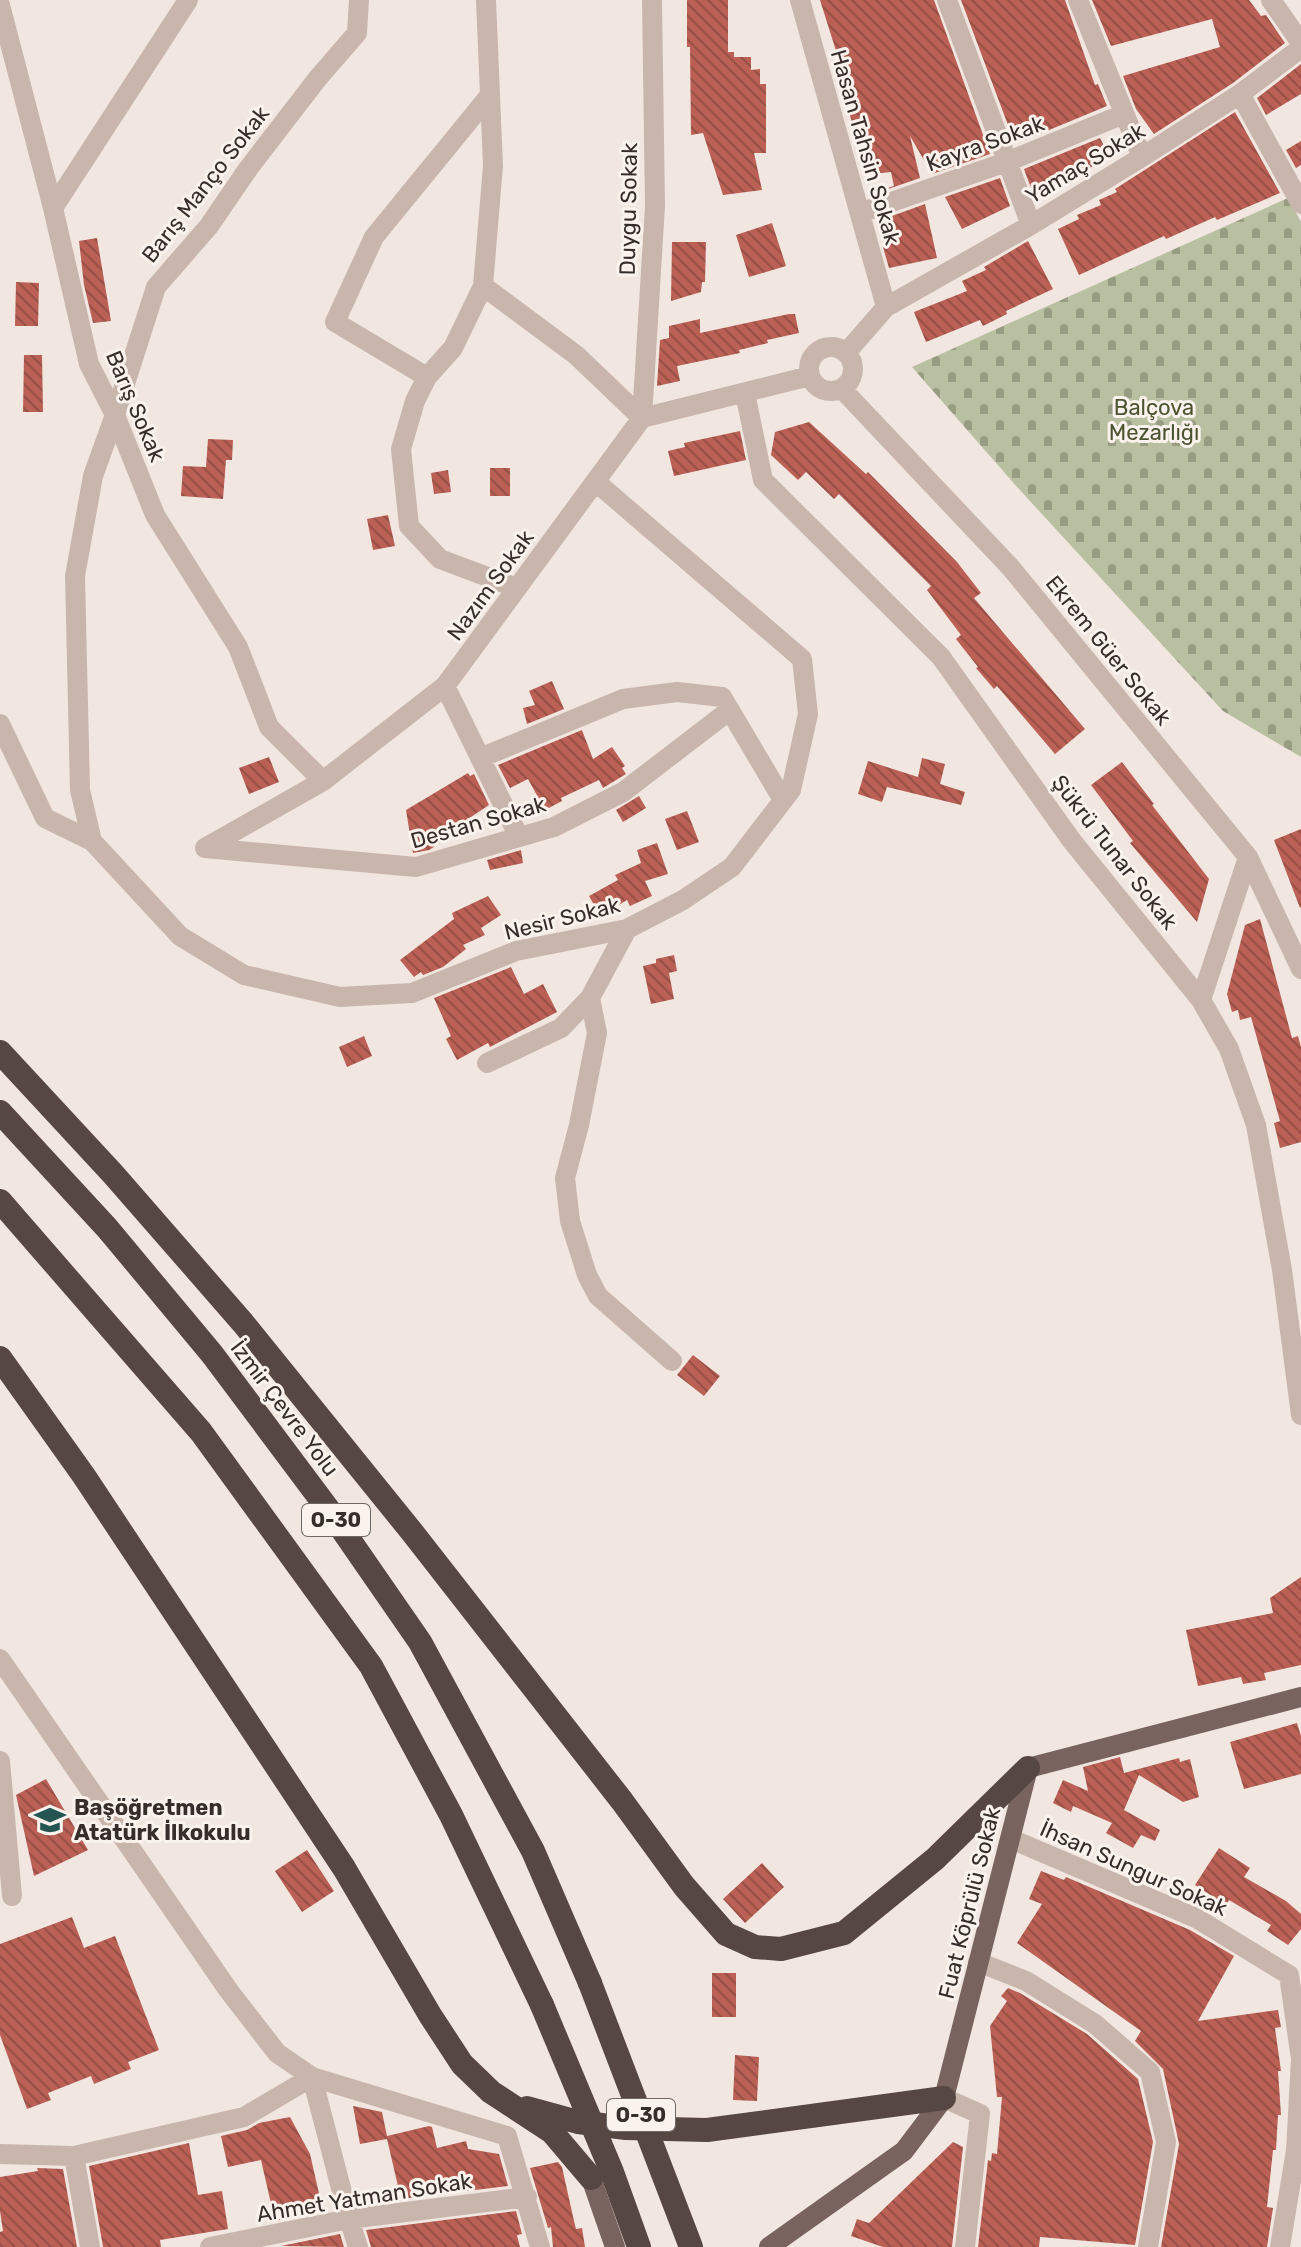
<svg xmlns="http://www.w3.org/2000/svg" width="1301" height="2247" font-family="Rubik,sans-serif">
<defs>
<pattern id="cemetery-stones" width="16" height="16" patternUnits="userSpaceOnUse" patternTransform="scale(2)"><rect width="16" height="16" fill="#b9bfa1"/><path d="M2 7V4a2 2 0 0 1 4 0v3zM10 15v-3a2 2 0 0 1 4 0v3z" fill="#979c83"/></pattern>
<pattern id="building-back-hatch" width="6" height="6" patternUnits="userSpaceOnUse" patternTransform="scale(2)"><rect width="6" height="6" fill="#bb6055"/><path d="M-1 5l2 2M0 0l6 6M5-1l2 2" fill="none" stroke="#995047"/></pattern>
</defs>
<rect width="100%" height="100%" fill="#f1e7e0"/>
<!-- cemetery -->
<path fill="url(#cemetery-stones)" d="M1288,198L1301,222V757L1223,711L1018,488L912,367Z"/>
<!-- building -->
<path fill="url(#building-back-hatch)" d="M687,0H728V52H734V57H751V70L760,69V84H766V153H754L762,190L723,195L703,133L691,135L690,47H687Z
M820,0H934L990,154L932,174L910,136L920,178L868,196V194L894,186L891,172L873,174L855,125H853L837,75L843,73Z
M961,0H1065L1095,85L1098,84L1107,106L1025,140L1021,130L1011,133Z
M1092,0H1249L1261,16L1266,15L1285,43L1233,83L1154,134L1136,109L1123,76L1220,47L1212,19L1111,46Z
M1301,64V94L1266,115L1257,98Z
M1235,112L1280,193L1217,220L1215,217L1166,239L1164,236L1079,275L1058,229L1079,219L1077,215L1101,205L1099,200L1117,192L1115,189Z
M1100,138L1110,158L1064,180H1057L1032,191L1024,169Z
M1301,141V165L1296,168L1286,150Z
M1000,178L1010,206L962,229L945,197Z
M925,204L937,258L889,268L883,247L888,246L878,221Z
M772,223L786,266L749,277L736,235Z
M97,238L111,321L93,323L84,285L79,241Z
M1028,241L1053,289L1006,311L1007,314L983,326L980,320L926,342L914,312L967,291L962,281L986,270L984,267Z
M672,242H706L705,282H702L701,292L671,301Z
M16,282L39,283L38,326H15Z
M789,314H795L799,333L767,340L768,343L739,350L740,353L677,366L680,381L657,386L660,340L669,338V326L700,319V333Z
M24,355H42L43,412H23Z
M809,422L866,474L868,472L957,562L981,593L974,598L1085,729L1055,754L997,686L994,689L976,668L978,667L956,639L961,635L927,590L931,586L839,494L834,499L806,472L798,480L771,455L775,432Z
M740,431L746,460L674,476L668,451L685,447L684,443Z
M208,439L233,440L232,460H226L223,499L181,496L183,466L206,467Z
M490,468H510V496H490Z
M448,470L451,492L434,494L431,473Z
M388,515L395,546L373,550L367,519Z
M552,681L564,709L527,724L523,708L535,705L529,691Z
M582,730L593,759L612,747L625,766L622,768L626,774L603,788L599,780L561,798L562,801L545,810L528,779L510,788L498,765Z
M269,757L279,782L249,794L239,768Z
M922,758L945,764L940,784L965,792L961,805L887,787L882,802L858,794L868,761L918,777Z
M1122,762L1154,804L1152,805L1209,879L1197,922L1130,843L1133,841L1091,785Z
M468,773L470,776L474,774L489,805L465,821V827L429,850L413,853L406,810Z
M639,796L646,808L623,822L616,810Z
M687,811L699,842L677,850L665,819Z
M1301,829V907L1300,908L1274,840Z
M657,843L668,874L645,881L652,896L630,906L627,900L600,916L589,896L618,880L615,875L641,863L637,850Z
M521,850L523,863L490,870L487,860Z
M488,896L501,915L481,928L485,935L463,945L466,949L443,967L423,975L421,972L414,977L400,960L454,919L452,913Z
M1260,919L1292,1038L1298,1036L1301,1047V1142L1280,1148L1274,1123L1280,1121L1251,1017L1240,1020L1238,1010L1232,1012L1227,994L1245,925Z
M674,955L677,971L669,973L674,999L651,1004L643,966L656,963V959Z
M511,967L524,994L543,984L557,1012L490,1047L488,1043L457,1060L446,1039L451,1036L434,998Z
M364,1036L372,1056L347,1067L339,1047Z
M693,1355L720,1376L704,1396L677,1375Z
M1301,1577V1665L1264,1673L1266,1680L1243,1684L1241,1677L1198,1686L1186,1630L1273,1613L1270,1598Z
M1297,1723L1301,1736V1774L1244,1789L1230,1742Z
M1120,1757L1124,1773L1179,1758L1180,1762L1190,1759L1199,1797L1183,1802L1139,1775L1124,1810L1160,1830L1155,1841L1141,1835L1133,1848L1106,1833L1112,1823L1073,1806L1071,1812L1053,1803L1063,1780L1088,1791L1083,1767Z
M46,1779L88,1850L34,1876L16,1795Z
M1219,1848L1250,1868L1244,1877L1286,1901L1301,1914V1929L1288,1945L1267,1931L1271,1925L1229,1900L1226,1905L1195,1885Z
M307,1850L334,1891L302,1912L275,1871Z
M762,1863L784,1887L745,1923L723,1899Z
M1041,1871L1064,1880L1066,1877L1190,1930L1234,1956L1198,2021L1278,2010L1281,2027L1275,2028L1281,2071H1278L1281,2115H1278L1276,2150H1273L1267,2207L1273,2208L1267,2247H1161L1179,2144L1163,2069L1135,2041L1141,2031L1017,1943L1042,1904L1029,1899Z
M72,1917L84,1948L115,1936L159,2050L128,2062L131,2069L94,2084L91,2076L48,2093L51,2100L27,2109L0,2035V1944Z
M712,1973H736V2017H712Z
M1008,1988L1020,1993L1087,2034L1138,2079L1153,2142L1135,2245L1040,2237L1039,2247H978L988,2160L991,2161L992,2153L997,2154L1002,2097H997L990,2026L1007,2001L1001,1996Z
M735,2055L759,2057L757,2101L733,2100Z
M353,2106L382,2112L387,2136L429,2126L432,2127L437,2148L466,2141L468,2149L499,2154L508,2186L401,2199L387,2139L360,2144Z
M290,2117L310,2154L323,2211L275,2221L261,2160L228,2167L221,2136L247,2130L259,2123Z
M953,2142L963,2147L952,2247H883L851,2236L857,2219L869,2223Z
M189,2143L198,2195L222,2191L228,2229L160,2240L161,2247H103L89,2166Z
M558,2162L562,2167L574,2221L576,2229L582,2228L585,2247H553L551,2227L548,2228L530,2168Z
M37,2168L63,2169L77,2247H0V2232L3,2231L0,2211V2177L38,2171Z
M516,2211L522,2234L517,2235L520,2247H371L366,2230Z
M340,2234L344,2247L281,2246Z"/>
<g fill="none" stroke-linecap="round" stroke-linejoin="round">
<!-- minor -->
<path stroke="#c8b6ad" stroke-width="20" d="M486,0L493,166L483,286L576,355L642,418
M800,0L886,307
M947,0L1031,225
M1078,0L1142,157
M1271,0L1301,43
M0,5L53,208L89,364L115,415L155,515L238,647L269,727L323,781
M1240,94L1301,204
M53,208L188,0
M860,213L1009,161L1124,114
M483,286L453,348L427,377L335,322L374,237L490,95
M809 369a22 22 0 1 1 44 0a22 22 0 1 1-44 0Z
M846,353L886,307L1031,225L1142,157L1240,94L1301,48
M427,377L415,401L401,449L409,526L440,559L517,588
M842,389L1011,568L1248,857L1301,969
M745,393L763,480L941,657L1072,841L1201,1000L1229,1049L1256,1125L1282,1270L1301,1415
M642,418L655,206L652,0
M445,686L519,837
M0,724L45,818L92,841L180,936L244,975L340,997L412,993L516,951L627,929L683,900L732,867L791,790L808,714L802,659L596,482
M480,758L623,699L677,692L722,697L783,800
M92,841L80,790L75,576L93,476L115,415L156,287L209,226L248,169L318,78L357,33L359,0
M205,848L323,781L445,686L642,418L810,376
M205,848L416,867L554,827L623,792L730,710
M590,998L597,1033L579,1125L565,1178L570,1221L587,1275L598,1296L672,1361
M1201,1000L1248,857
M487,1063L561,1028L590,998L627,929
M0,1659L229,1991L277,2053L312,2077L507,2136L540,2247
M0,1761L12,1896
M1011,1839L1196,1918L1289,1975L1301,2059L1296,2151L1280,2247
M978,1962L1026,1981L1095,2024L1150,2072L1166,2142L1148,2247
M312,2077L349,2219L358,2247
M944,2098L980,2114L965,2247
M0,2154L74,2156L244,2117L312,2077
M74,2156L90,2247
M210,2247L349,2219L527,2197"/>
<!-- major -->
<path stroke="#78635e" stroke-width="20" d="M591,2178L615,2247
M769,2247L904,2151L944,2098L1028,1768L1301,1697"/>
<!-- highway -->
<path stroke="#574743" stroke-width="24" d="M0,1052L113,1174L243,1323L412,1532L622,1801L684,1886L726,1934L755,1947L781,1949L844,1933L935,1859L1028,1768
M0,1112L107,1228L212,1354L328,1509L420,1642L533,1851L590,1983
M0,1201L201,1432L371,1666L451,1815L542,2005
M0,1358L84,1476L344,1868L430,2015L462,2064L491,2092L552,2132L591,2178
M527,2108L578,2122L626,2128L707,2130L944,2098"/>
<!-- highway-bridge -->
<path stroke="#574743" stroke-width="24" d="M590,1983L691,2247
M542,2005L612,2172L639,2247"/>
</g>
<!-- icons -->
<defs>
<symbol id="school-bare" viewBox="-9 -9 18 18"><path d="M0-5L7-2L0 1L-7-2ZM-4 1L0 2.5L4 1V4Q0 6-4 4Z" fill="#245552" stroke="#f9f2ed" stroke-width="2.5" paint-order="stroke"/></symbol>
</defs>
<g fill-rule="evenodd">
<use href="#school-bare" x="28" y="1798" width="44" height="44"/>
</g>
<g text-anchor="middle" stroke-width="6" stroke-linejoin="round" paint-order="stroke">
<!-- shield labels -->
<g fill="#f9f2ed" stroke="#716865" stroke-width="2">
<rect x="302" y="1504" width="68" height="32" rx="6"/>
<rect x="607" y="2099" width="68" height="32" rx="6"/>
</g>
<g font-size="20" font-weight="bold" fill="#372d2b">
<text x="336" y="1527">O-30</text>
<text x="641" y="2122">O-30</text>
</g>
<!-- street labels -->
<g font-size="22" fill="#372d2b" stroke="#f9f2ed">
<text transform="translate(985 143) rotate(-20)" y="8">Kayra Sokak</text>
<text transform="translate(866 147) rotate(74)" y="8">Hasan Tahsin Sokak</text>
<text transform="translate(1085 163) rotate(-31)" y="8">Yamaç Sokak</text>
<text transform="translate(205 184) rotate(-52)" y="8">Barış Manço Sokak</text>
<text transform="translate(628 209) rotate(-89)" y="8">Duygu Sokak</text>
<text transform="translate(136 406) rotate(67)" y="8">Barış Sokak</text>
<text transform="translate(490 585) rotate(-54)" y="8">Nazım Sokak</text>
<text transform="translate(1109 650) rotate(51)" y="8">Ekrem Güer Sokak</text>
<text transform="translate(478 822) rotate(-16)" y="8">Destan Sokak</text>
<text transform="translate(1115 852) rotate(52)" y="8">Şükrü Tunar Sokak</text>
<text transform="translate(562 918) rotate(-14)" y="8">Nesir Sokak</text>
<text transform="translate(285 1408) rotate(53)" y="8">İzmir Çevre Yolu</text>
<text transform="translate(1134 1868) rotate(24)" y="8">İhsan Sungur Sokak</text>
<text transform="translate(969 1903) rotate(-76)" y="8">Fuat Köprülü Sokak</text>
<text transform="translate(364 2197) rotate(-9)" y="8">Ahmet Yatman Sokak</text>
</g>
<!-- park labels -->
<g font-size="22" fill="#4c5331" stroke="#f9f2ed">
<text x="1154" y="415">Balçova<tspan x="1154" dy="25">Mezarlığı</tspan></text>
</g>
<!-- poi labels -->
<g font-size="22" font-weight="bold" fill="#372d2b" stroke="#f9f2ed" text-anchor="start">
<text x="74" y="1815">Başöğretmen<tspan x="74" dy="25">Atatürk İlkokulu</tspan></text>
</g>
</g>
</svg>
